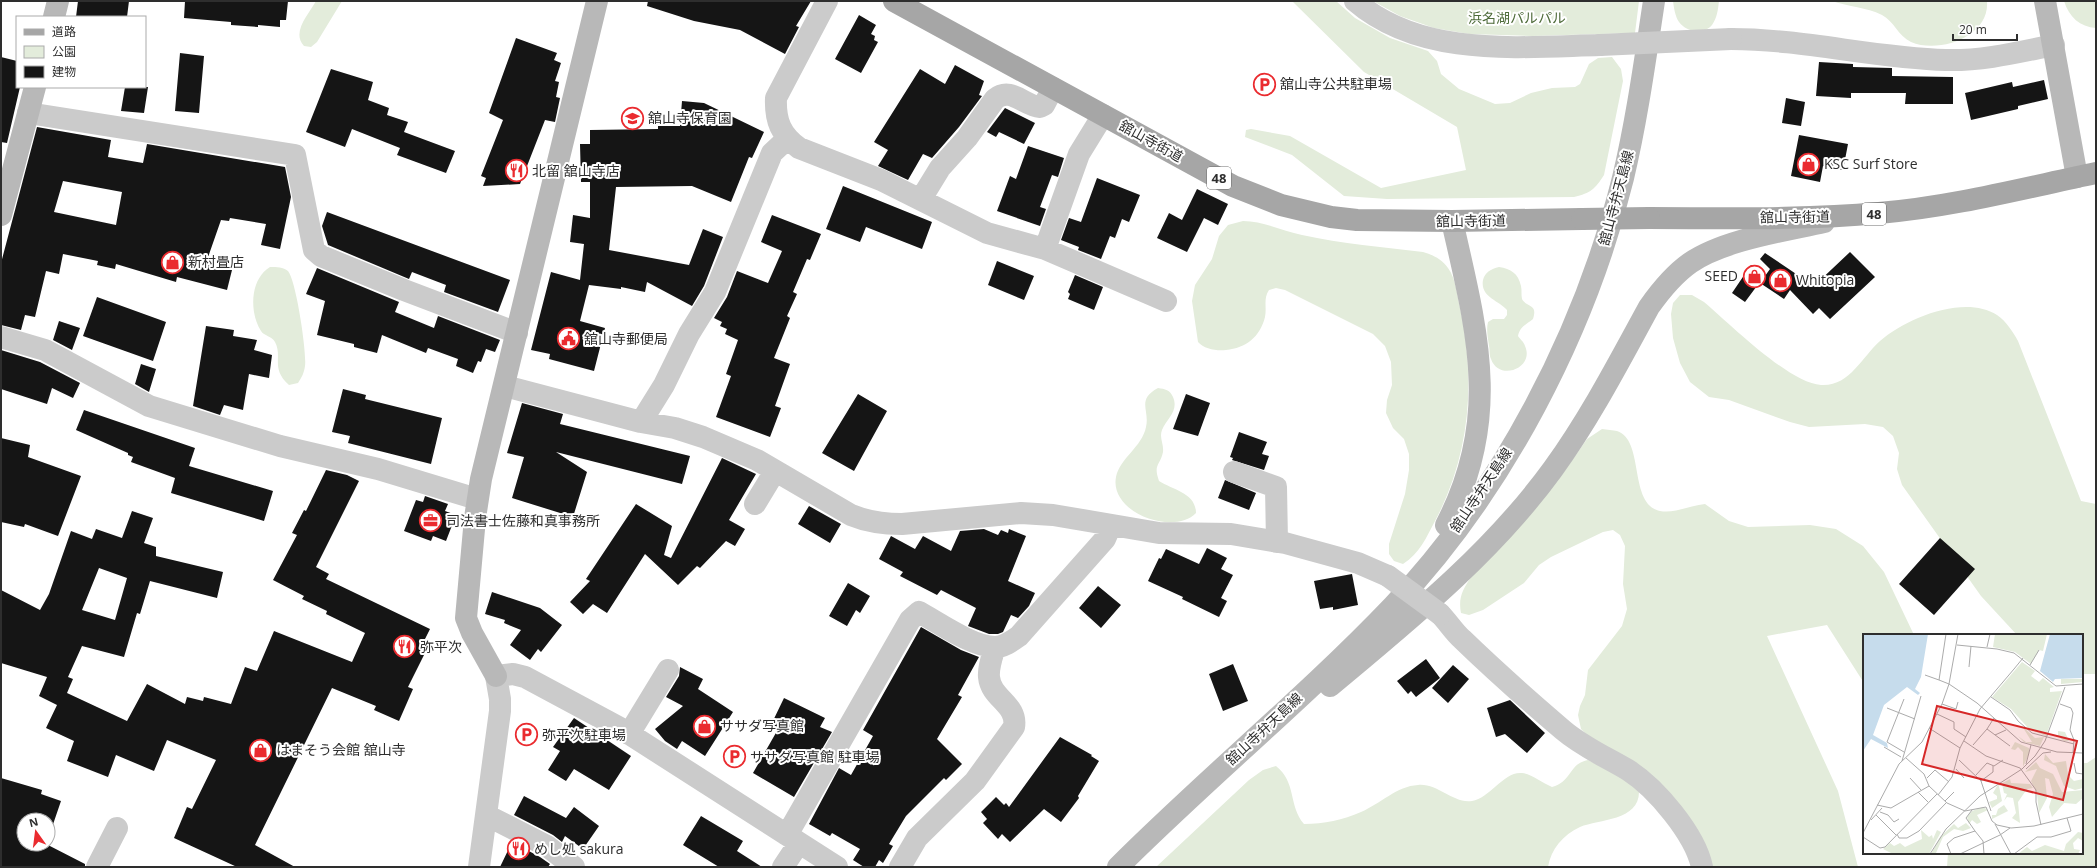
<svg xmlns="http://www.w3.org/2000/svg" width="2097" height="868" font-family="'Open Sans','Noto Sans JP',sans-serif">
<rect width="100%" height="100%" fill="#fff"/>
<!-- green -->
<path fill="#e3ecdb" d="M316,1H342L317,42L311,47L304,46C291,32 309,14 316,1Z
M1292,1H1336L1355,18L1390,38L1428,51L1437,61L1441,74L1459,89L1495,104L1510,103L1531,93L1552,88L1575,87L1580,84L1589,64L1598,58L1612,57L1621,69L1623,81L1604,175C1595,189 1591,193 1574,197L1387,199L1344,196L1292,155L1245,137L1246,130L1251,129L1290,136L1381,188L1466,170L1457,127L1364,72Z
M1373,1H1639L1635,33L1532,36L1469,34L1434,28L1400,16Z
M1673,1H1719C1718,10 1717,18 1712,25C1704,35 1686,32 1679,22C1675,16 1674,8 1673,1Z
M1832,1H1987C1990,37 1939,54 1911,42C1898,36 1894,21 1882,15C1866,7 1849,7 1832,1Z
M2064,1H2096V28C2080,27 2069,17 2064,1Z
M1243,221C1263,221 1282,231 1302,235C1342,244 1383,247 1423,252C1433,255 1442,259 1448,268C1456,279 1457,295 1460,308C1476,381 1470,455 1435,521C1426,538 1420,553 1403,564L1394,561L1389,554V544L1405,494L1409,470V454L1404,439L1393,428L1386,413L1387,400L1392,385L1391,362L1385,346L1373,334L1285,290L1276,288L1269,290C1263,299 1267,307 1265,317C1260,337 1246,348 1226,350C1216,351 1204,349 1198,342L1192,301L1195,285L1212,259L1219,236L1228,225Z
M270,267C277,267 283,267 288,271C296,280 307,353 305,366C304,373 302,377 298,383L289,385C270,368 283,357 275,342C272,336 264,336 261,331C249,312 250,279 270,267Z
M1499,267C1511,269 1518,273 1521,286C1522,290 1521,295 1522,299C1527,308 1538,303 1533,319C1526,325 1520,326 1518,336C1520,339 1524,342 1525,346C1535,368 1499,382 1491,359C1489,355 1490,350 1489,346C1488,338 1486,330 1488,322L1493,319H1504L1507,315V310C1498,300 1480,297 1483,280C1485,272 1491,269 1499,267Z
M1680,295H1692L1704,302C1730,324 1789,383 1821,385C1849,387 1862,357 1880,341C1906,318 1965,294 1997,315C2006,321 2013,332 2018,341L2081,501L2096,504V674H2082V635H2017L1981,596L1902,485L1897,469L1899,453L1893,436L1883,427L1865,424L1809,427L1790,422L1729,400L1709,397L1690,382L1680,363L1673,338L1671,314L1673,303Z
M1158,388C1165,389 1170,390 1173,397C1179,411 1167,418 1162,430C1159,438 1164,444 1163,452C1160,466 1153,464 1159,481C1173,490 1196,493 1196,513C1174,536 1109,513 1116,477C1120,458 1142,447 1146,427C1150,410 1136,400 1158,388Z
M1602,429C1607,430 1613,430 1617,431C1645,440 1628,504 1660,511C1674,514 1691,505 1705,504L1729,521L1748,527L1810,525L1836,529L1863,546L1884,572L1914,635H1864V683L1827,625L1767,636L1838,791L1858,867H1710L1708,858L1581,729L1578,715L1580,706L1585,695L1588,670L1622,626L1627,609L1623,584L1625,546L1620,535L1613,530L1603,532L1551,557L1539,565L1524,583L1483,610L1469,615L1461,613C1458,598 1463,589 1471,577L1561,476L1587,439Z
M2096,757V867H1947L1948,853H2082V763H2087Z
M1588,760L1623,777L1639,792C1639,821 1599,819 1580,827C1563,835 1551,849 1548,867H1156L1249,780L1263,770L1276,766C1297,783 1288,805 1304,824C1324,824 1343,820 1361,812C1380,804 1397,786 1418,785C1438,783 1453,804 1472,801C1490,798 1504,771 1522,773C1532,774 1542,783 1552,787C1573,781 1568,764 1588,760Z"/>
<!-- building -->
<path fill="#151515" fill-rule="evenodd" d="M78,1H129L127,17H76Z
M185,1H288L286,20H280V27L258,25V27L231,25V22L184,18Z
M648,1H811L796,26L799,27L785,54L740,30L694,21L647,6Z
M859,15L876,25L871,34L875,36L874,40L878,42L861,73L835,59Z
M516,38L557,53L554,60L561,63L555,81L559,82L556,97L560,98L555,122L545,120L520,184L483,186L486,178L481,176L503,120L489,113Z
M180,53L204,56L199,113L175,111Z
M1,57L17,61V87H20L7,143L1,142Z
M1819,62L1853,64V67L1892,68V76L1953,77V104H1905L1906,93H1851V98L1816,96Z
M955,65L984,81L979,95L982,96L959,127L932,158L923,154L908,180L878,166L888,150L874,142L920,69L945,84Z
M331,69L373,82L368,100L389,108L387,115L408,122L404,132L455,151L446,173L397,155L400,148L352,129L345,147L306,132Z
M2044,80L2048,99L2018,106V109L1971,120L1965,93L2012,82L2013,87Z
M125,87H148L144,113L121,111Z
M1786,98L1805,102L1801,126L1782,123Z
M682,101L704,103L764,132L752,158L749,157L731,202L692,186L616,187L609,250L689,265L703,229L723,237L704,286L692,306L647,282L645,292L621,287V289L589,285L580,321L605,328L594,371L549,359L550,354L531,350L551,272L580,280L584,244L570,242L573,215L590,218V182H581L580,144H590V130L658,129V126H680Z
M1005,108L1035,123L1024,144L999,132L996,137L987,132Z
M37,127L111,140L108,157L143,163L147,144L285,167L291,197L280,249L261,245L266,224L230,218L229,221L221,220L206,263L232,270L227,290L177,277L176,282L116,264L115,269L97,265L98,261L63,254L59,274L46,271L35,317L25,315L21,330L1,325V263ZM63,181L122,192L116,225L54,212Z
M1799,135L1848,144L1843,170L1823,166L1820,182L1791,176Z
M1028,146L1064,158L1058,177L1052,175L1040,207L1046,209L1040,226L997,211L1010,176L1016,179Z
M1097,178L1140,195L1129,222L1122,219L1115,238L1110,236L1101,259L1078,250L1079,247L1061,240L1069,218L1081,222Z
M843,186L932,222L922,249L866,227L860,242L826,229Z
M1197,189L1228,204L1218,225L1204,218L1187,252L1157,238L1169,213L1182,220Z
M327,212L510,280L498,312L444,292L446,285L412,272L409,279L328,245L322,226Z
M772,215L821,234L810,260L807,259L793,292L797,294L787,316L790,318L774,358L790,364L775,406L781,408L770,437L716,417L731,376L726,374L738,340L725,334L727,329L720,326L722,322L714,318L727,297L737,271L768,283L782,251L761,242Z
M1850,252L1875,277L1830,319L1819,308L1813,314L1790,290L1784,299L1760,283L1770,269L1760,259L1765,253L1814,286Z
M997,261L1034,276L1024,300L988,285Z
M1751,265L1765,275L1745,302L1732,293Z
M317,268L399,302L395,312L434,328L438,316L500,340L495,352L486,349L481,362L478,361L473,373L456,366L458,359L428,348L426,353L382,335L377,353L354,347V344L317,335L325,301L306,294Z
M1075,275L1103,287L1094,310L1068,299L1070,294L1068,292Z
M97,297L166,322L153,361L83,336Z
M59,321L80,328L72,350L53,340Z
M206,326L234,330L233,336L257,340L254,350L272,355L269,378L249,374L243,410L224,405L220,415L193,406Z
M1,350L40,362L80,383L73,398L52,388L47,404L1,389Z
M141,364L156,369L149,392L135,384Z
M343,389L366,395L365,399L442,418L431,464L348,443L350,436L332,432Z
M858,394L887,411L854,471L822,453Z
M1186,394L1210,403L1198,436L1173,429Z
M522,403L563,414L560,424L690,456L682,484L556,452L587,472L573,517L512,498L524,457L507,453Z
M84,410L195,448L189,466L273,491L264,521L171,493L175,478L131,462L133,457L128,455V453L76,430Z
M1239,432L1267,442L1262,454L1269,456L1264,470L1232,460L1233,458L1230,457Z
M1,438L30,445L28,457L81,476L58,536L25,524L24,527L1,522Z
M722,458L756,474L729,520L745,529L735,546L726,541L700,568L697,566L678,585L645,554L607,613L593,604L583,614L570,602L590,581L586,579L636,504L672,526L664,555L671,558Z
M326,470L347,475L359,481L316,567L329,574L326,579L430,629L424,641L430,643L408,687L413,689L399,721L374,710L376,706L332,688L255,845L295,867H237L174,838L187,807L192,809L216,760L167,740L154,771L116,755L108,777L67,761L74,741L46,728L57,705L39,696L47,677L1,663V590L40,610L49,594L71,531L92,539L96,529L122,538L132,511L153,518L144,543L156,547V556L223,572L217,598L150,581L140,614L137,613L124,657L82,646L68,677L73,679L67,693L127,721L147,684L185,704L187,697L203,701L204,697L231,704L245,667L257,671L274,631L352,662L365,633L326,614L327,611L302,599L304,596L273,580L297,535L292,533L304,510L306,511ZM99,568L127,578L115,620L82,610Z
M1225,480L1256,493L1249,510L1218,498Z
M425,496L448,504L445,511L456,515L446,541L433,536L431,541L404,531L416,500L423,502Z
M809,506L841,524L830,543L798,524Z
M984,529L998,535L1001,530L1008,533L1009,529L1026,536L1008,581L1035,593L1029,606L1018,618L1011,615L1003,632L998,634H989L968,626L976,608L941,590L937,595L900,576L903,572L879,559L891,536L915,549L923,536L951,551L960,531Z
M1940,538L1975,569L1934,615L1899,584Z
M1207,548L1227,558L1221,569L1233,575L1221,598L1227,601L1219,617L1182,599L1183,597L1148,581L1159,558L1161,559L1166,549L1199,564Z
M1352,574L1358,605L1333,610V607L1320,609L1314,581Z
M848,583L870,596L860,613L856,610L847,626L829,616Z
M1098,586L1121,605L1101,628L1079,608Z
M492,592L540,608L562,625L541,652L538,649L530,660L510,645L521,630L504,623L505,620L485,614Z
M921,627L961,650L979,657L958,695L962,697L937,739L962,764L946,780L944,778L906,816L889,844L893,846L883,863L879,860L875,867H864L853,860L860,849L832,833L830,836L809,824L839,768L851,775L873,736L863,730Z
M1426,659L1440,678L1416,697L1411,691L1408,694L1397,681Z
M1233,664L1248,701L1223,711L1209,674Z
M1453,665L1469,679L1448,703L1432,688Z
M680,667L703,679L698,689L733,712L705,756L682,741L677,749L665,741L655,729L683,706L666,697L679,676Z
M784,698L825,718L820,727L832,732L794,797L753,773L777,731L770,727Z
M1510,700L1545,733L1527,753L1505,734L1496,737L1487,708Z
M574,718L631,756L609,790L574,769L566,781L548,770L560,751L553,747Z
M1060,737L1092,755L1091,756L1099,761L1078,796L1079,798L1061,822L1044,809L1010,842L1002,834L998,839L983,823L987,819L981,812L996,797L1004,805L1006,803L1009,807Z
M1,778L42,790L41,794L61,801L48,839V820H24V844H46L85,864V867H1Z
M524,796L566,818L574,807L599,826L583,849L565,836L562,842L553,835L514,815Z
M701,816L743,841L737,851L762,867H719L683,845Z
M512,842L540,857L550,864L548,867H500Z"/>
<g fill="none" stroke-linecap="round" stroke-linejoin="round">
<!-- street -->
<path stroke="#cbcbcb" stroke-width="22" d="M827,1L776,98C775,121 781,135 799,148L881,180L987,233L1045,249L1166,301
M1355,1C1421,58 1519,47 1600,45
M1731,39C1803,39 1874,58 1946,60C1983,61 2019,52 2054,45
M28,113L295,155L314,250L321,256L404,290L517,333
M921,199L940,168L967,138L995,99C1011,86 1024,106 1040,107L1044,105L1053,88
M1045,249L1079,154L1103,115
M1,337L45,350L149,406L280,446L378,469L477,499
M505,386L641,422L675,428L703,437L757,460L851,515C868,522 883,524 902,524L1021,513L1053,515L1159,533L1231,534L1285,543L1358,563L1388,576
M641,422L664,385L689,334L715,292L772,153L787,139
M1234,472L1276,487L1277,542
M755,504L775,471
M1440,614C1448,622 1454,632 1462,639C1494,670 1529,701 1563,730C1583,747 1606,757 1628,770C1656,788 1695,834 1702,867
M629,734L668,670
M486,815L547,846L574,867
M787,835L910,620L919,612C939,623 973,647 995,647C1004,647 1012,641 1019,636L1105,539L1111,525
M97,867L117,828
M479,867L500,711V699L496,676L513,674L525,677L620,728L837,867
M783,867L799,843
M900,867L917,838L975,781L1014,727C1018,704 991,699 989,677C988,667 992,657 995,647"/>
<!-- secondary -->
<path stroke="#b8b8b8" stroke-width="22" d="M2045,1L2077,177
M54,17L58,1
M1,215L35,87
M1446,525C1502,418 1477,331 1452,221
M496,676L472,633L466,618L475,518L481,479L597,1
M1330,686C1409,620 1492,553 1553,469C1590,418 1619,362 1649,307C1661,290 1673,275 1690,263C1723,240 1784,231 1824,222
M1118,867C1207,778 1306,697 1393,606C1503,490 1585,332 1623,178C1637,119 1645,60 1654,1"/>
<!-- primary -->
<path stroke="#a6a6a6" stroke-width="22" d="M894,1L1233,186L1281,205L1331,217L1357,220L1452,221L1582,219
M1649,218C1725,218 1803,220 1879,213C1952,207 2024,188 2096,173"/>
<!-- street-bridge -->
<path stroke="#cbcbcb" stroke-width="22" d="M1600,45L1731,39
M1388,576L1440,614"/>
<!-- primary-bridge -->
<path stroke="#a6a6a6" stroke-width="22" d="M1582,219L1649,218"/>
</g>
<!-- icons -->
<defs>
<symbol id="parking-ring" viewBox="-11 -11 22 22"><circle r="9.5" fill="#fff" stroke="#ea2b2f" stroke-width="1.5"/><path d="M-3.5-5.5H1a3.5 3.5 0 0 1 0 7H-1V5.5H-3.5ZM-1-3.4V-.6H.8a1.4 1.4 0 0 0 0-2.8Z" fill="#ea2b2f"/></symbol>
<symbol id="school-ring" viewBox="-11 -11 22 22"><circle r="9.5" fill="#fff" stroke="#ea2b2f" stroke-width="1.5"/><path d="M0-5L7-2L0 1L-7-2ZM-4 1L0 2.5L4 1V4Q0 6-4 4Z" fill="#ea2b2f"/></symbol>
<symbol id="shop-ring" viewBox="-11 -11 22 22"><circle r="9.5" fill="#fff" stroke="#ea2b2f" stroke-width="1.5"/><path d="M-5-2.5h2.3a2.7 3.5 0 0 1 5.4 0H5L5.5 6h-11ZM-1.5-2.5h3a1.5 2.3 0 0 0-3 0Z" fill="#ea2b2f"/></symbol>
<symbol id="restaurant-ring" viewBox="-11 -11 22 22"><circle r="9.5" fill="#fff" stroke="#ea2b2f" stroke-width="1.5"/><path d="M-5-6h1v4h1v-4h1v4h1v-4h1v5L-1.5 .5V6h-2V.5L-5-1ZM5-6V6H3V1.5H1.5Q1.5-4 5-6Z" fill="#ea2b2f"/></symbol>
<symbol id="civic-ring" viewBox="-11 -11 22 22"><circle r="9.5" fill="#fff" stroke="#ea2b2f" stroke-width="1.5"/><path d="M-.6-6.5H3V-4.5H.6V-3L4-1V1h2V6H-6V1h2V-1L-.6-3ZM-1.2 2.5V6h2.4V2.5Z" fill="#ea2b2f"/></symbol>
<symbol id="office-ring" viewBox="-11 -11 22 22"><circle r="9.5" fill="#fff" stroke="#ea2b2f" stroke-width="1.5"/><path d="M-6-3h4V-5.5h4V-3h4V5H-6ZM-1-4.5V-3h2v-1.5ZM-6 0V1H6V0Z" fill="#ea2b2f"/></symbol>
</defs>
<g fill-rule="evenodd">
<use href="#parking-ring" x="1252" y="72" width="25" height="25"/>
<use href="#school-ring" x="620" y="106" width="25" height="25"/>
<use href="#shop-ring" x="1796" y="152" width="25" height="25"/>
<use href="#restaurant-ring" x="504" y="158" width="25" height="25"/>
<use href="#shop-ring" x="160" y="250" width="25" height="25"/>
<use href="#shop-ring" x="1742" y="264" width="25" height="25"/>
<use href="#shop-ring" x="1768" y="268" width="25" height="25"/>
<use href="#civic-ring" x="556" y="326" width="25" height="25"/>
<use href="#office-ring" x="418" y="508" width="25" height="25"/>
<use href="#restaurant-ring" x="392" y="634" width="25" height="25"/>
<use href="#shop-ring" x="692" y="714" width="25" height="25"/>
<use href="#parking-ring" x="514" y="722" width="25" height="25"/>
<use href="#shop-ring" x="248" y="738" width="25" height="25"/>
<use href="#parking-ring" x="722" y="744" width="25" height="25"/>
<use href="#restaurant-ring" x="506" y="836" width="25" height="25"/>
</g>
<g text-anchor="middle" stroke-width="4" stroke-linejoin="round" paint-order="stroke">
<!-- shield labels -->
<g fill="#fff" stroke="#6d6d6d" stroke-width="1">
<rect x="1207" y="167" width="24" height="22" rx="3"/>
<rect x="1862" y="203" width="24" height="22" rx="3"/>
</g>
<g font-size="13" font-weight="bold" fill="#2e2e2e">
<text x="1219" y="183">48</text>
<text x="1874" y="219">48</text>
</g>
<!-- park labels -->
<g font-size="14" fill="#4e6b3a" stroke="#fff">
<text x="1517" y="23">浜名湖パルパル</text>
</g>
<!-- poi labels -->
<g font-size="14" fill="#2e2e2e" stroke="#fff" text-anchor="start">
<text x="1280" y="89">舘山寺公共駐車場</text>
<text x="648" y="123">舘山寺保育園</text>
<text x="1824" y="169">KSC Surf Store</text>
<text x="532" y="176">北留 舘山寺店</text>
<text x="188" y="267">新村畳店</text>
<text x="1738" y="281" text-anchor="end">SEED</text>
<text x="1796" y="285">Whitopia</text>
<text x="584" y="344">舘山寺郵便局</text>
<text x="446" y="526">司法書士佐藤和真事務所</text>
<text x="420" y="652">弥平次</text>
<text x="720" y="731">ササダ写真館</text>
<text x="542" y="740">弥平次駐車場</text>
<text x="276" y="755">はまそう会館 舘山寺</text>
<text x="750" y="762">ササダ写真館 駐車場</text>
<text x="534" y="854">めし処 sakura</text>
</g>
<!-- street labels -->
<g font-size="14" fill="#2e2e2e" stroke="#fff">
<text transform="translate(1151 141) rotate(29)" y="5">舘山寺街道</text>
<text transform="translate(1616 198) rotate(-75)" y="5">舘山寺弁天島線</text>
<text transform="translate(1795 217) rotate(-1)" y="5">舘山寺街道</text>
<text transform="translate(1471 221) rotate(-1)" y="5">舘山寺街道</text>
<text transform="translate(1481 490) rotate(-56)" y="5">舘山寺弁天島線</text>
<text transform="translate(1264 729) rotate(-43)" y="5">舘山寺弁天島線</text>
</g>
</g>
<!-- overview -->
<g transform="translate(1863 634)">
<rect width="220" height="220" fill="#fff"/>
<path d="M132,0H184L180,17L176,16L168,30L152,18L130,13ZM159,28L172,37L168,42L176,48L180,44L191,53L187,54V58L199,57L183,102L166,95L148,75L129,63ZM198,45H220V48L198,50ZM159,92L172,104L181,103L177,112L161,108L155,102L163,108H169ZM195,97L202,98L206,107H201L195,102ZM152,108L166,114V120L160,133V118L155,113L152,116L148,115ZM182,120L190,129L203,127L205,141L211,147L220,145V154L212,156L201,152L193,132L181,126ZM173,128L177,134L190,140L199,158L220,156V164L213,170L201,169L189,183L186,173L190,160L186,145L182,144L184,164L176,179L174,160L168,147L174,135L162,138ZM147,145L148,149L167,150L170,154L164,155L155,168L157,189L149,184L153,179L150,164L144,163L141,167L144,160L141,159L139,150L136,152L139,167L129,174L126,168L134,165V162L130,159L134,152ZM141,171L145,177L129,185V181H133L135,175ZM120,173L125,176L114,181L118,188L114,190L109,186L106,190L104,183L109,177ZM103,189L108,194L100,197L91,195L80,203L73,219L68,220L77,203L91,190L95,194ZM58,196L66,203L69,201L70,205L74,196L78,198L66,220H30L20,215L27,209L31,212L37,209L42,213L59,205ZM215,198L220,199V207L215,204L210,209L211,215L217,216L215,220H155L164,213L169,217L182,211L201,217L203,210Z" fill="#e3ecdb"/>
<path d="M0,0H65L58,43L52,55L57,59L55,61L44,53L21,71L10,101L24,109L25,114L8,105L0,117ZM187,0H220V44L192,45L190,48L177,37Z" fill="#c6dcec"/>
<path fill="none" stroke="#ababab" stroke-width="1" d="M83,0L76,46L86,50M95,0H108M94,11L134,15L151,19L193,52L220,50M124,13L127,0M167,31L176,16M106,33L108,12M151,35L160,24M62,41L76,46M86,50L114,69L158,108L194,118L220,119M128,63L147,76L155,87L169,99L211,110M41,65L24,108L41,118M79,70L93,75L95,68M197,70L208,74L210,79L207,96L211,106L210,119M24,74L52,85M74,80L91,88V95L103,103M131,84L124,95L147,112M66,94L97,114M132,101L143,96M101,107L123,122L157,134L173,156V168L178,191M110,111L124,95M21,113L38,123M43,124L61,140L66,152L84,169L102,177L123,173L129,187L134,191L148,194L171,192L220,180M96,126L118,147L128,177M39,127L58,62M211,129L213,139L220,140M163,130L168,111M93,135L101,144M163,135L180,119L188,118M113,141L124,129L131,132L140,126M47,144L58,156M64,144L72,136L86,148M118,147L130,138V132M55,158L65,168M75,161L89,143L97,114L117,75L151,35M82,167L91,158M14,171L28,174L66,152M109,176L103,184L112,197M17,178L25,181L31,188L36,185M13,181L33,201M8,186L19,174M132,190L148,220M0,199L36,130L59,108L79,70L86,50L95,0M34,200L36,204H44L56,197L83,169M0,203L17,214L22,213L74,160M67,220L83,195L117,162L159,135L172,122L182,107L202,53M88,220L84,210L91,204L112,197L120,207L121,220M97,220L137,201L147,194M151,220L174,203H188L208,197L204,184"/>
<path fill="#d62828" fill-opacity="0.15" stroke="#d62828" stroke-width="2" d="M74,72L214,107L200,166L59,130Z"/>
<rect width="220" height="220" fill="none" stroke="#2e2e2e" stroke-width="2"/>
</g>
<!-- border -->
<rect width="2097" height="868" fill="none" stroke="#2e2e2e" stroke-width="4"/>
<!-- legend -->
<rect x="16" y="16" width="130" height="72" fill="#ffffff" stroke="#ababab"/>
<rect x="24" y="29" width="20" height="6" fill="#a6a6a6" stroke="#ababab"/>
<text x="52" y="36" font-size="12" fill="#2e2e2e">道路</text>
<rect x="24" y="46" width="20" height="12" fill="#e3ecdb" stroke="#ababab"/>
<text x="52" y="56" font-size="12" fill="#2e2e2e">公園</text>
<rect x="24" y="66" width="20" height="12" fill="#151515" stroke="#ababab"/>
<text x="52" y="76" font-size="12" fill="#2e2e2e">建物</text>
<!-- north arrow -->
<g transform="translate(36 832) rotate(346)"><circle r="19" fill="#ffffff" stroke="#ababab"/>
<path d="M0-3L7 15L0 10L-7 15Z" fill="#ea2b2f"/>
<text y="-6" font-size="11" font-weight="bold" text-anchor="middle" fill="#2e2e2e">N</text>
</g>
<!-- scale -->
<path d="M1953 34v6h64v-6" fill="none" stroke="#2e2e2e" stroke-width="2"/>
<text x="1959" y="34" font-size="12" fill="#2e2e2e" stroke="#ffffff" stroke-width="3" paint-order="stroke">20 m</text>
</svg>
